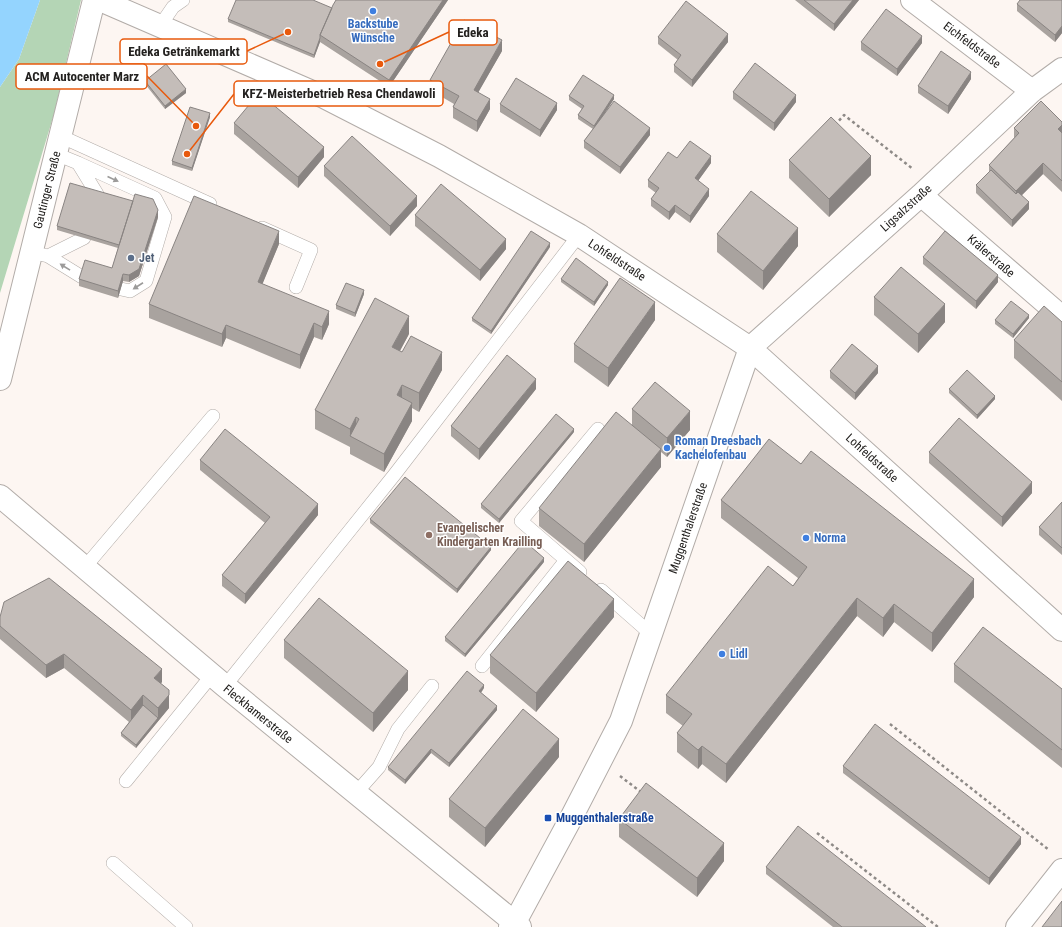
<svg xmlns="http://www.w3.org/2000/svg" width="1062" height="927" font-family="'Roboto Condensed',sans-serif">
<rect width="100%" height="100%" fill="#fdf6f2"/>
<!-- green -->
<path fill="#b4d5b5" d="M40,0H81L54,114L0,293V87L19,59Z"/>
<!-- water -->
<path fill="#94d4fe" d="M0,0H40L19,59L0,87Z"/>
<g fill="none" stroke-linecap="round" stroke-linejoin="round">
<defs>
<path id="service" d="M160,26L173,7L183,0
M60,136L210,204
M56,154L78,163L97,194
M78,163L155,198L165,217L146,281L130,291L121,289
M262,228L311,250L296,287
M31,252L48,256L84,238
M48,256L82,277
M85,567L213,416
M580,572L521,521L598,429
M601,590L651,634
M482,666L566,560
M225,686L395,474L579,235
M126,781L212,675
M356,793L379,767L398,729L432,686
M113,863L186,927"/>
<path id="minor" d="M100,0L324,97L439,156L579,235L750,348L1062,630
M912,0L1032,91
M921,195L1062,317
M0,496L225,686L520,927
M510,927L515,922L569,822L621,721L750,348L921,195L1032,91L1062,69
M1017,927L1062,870"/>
<path id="secondary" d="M0,379L94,0"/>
</defs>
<!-- service casing -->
<use href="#service" stroke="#b2aca8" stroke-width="14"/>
<!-- minor casing -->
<use href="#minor" stroke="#b2aca8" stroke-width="24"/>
<!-- secondary casing -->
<use href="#secondary" stroke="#b2aca8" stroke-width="24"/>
<!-- path -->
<path stroke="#8e8a87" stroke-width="2.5" stroke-dasharray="3 3" stroke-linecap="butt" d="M835,125L844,115L913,169
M890,724L1049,850
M620,776L641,792
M817,833L938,927"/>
<!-- service -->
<use href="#service" stroke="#fff" stroke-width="13"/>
<!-- minor -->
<use href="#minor" stroke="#fff" stroke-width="22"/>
<!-- secondary -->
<use href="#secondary" stroke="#fff" stroke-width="22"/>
</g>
<!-- wall -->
<path fill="#a9a39f" d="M336,0H448L389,87L320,42L314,58L228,22V19L332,8Z
M795,0H859L834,31Z
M1062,0V33L1055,42L1017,11V4Z
M658,37L728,42L692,87L674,72V65L678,60L658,44Z
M861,42L922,43L897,76L861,50Z
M502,51L478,92L490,109L477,132L453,118V107L454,104L430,90V80Z
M971,79L948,114L918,93V86Z
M145,81L186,93L165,109L145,84Z
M733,92L796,102L774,131L733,99Z
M569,96L614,99L605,113L650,135L620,174L584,148V141L593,129L578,119V115L582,109L569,100Z
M500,104L557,110L540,137L500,112Z
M210,117L192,171L172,165V161Z
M1062,122V192L1043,174L1022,195L1029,209L1012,227L976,193V185L989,172V165L1014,138V128Z
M234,123L324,157L298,188L234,134Z
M677,158L711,163L698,181L709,196L690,223L675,212L669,220L651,206V199L656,193L648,187V180Z
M789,160L871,175L829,217L789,178Z
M324,166L417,206L390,236L324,176Z
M415,215L506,249L480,281L415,226Z
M158,217L139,276L129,282L123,281L118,298L79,286V279L112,268L118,248L57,230V226Z
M717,234L798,246L763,290L717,252Z
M279,244L262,284L329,324L322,340L314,337L300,369L226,338L222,347L149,318V304Z
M550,247L491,334L472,321V318Z
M923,257L998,282L976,309L923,264Z
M561,279L608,285L594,306L561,282Z
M364,294L355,317L336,309V305Z
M874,297L945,322L918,353L874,315Z
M1029,318L1013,338L995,324V320Z
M655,320L608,387L574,362V344Z
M1062,322V401L1014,358V340Z
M409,334L400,351L442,370L419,412L412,408V421L384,472L350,454V447L315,429V410Z
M830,371L878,373L855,400L830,378Z
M536,389L479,460L451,436V426Z
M949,389L995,399L977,419L949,393Z
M632,409L690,430L667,457L661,452V467L584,562L539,526V508L632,425Z
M574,432L499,523L481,508V504Z
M929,452L1032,493L1002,527L929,463Z
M200,460L318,515L245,604L222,586V575L265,523L200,470Z
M801,464L974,597L932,652L894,622L883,637L857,616L726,783L702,764L698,769L677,752V733L683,726L666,713V695L793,586L798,578L721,518V500Z
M1062,502V555L1039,535V527Z
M370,519L491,550L457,593L370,523Z
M544,562L465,657L445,641V637Z
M0,617L162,682L161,683L169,703V708L136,748L121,736V733L129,722L64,668L46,678L0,639Z
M614,617L536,712L490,673V655Z
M284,640L408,690L373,732L284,658Z
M954,664L1062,689V768L954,682Z
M484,688L481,693L497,710L449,767L431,753L405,784L388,770V767Z
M559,757L485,847L449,817V799Z
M843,766L1021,844L989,885L843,773Z
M619,819L724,861L697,897L619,837Z
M766,867L926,927H833L766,874Z"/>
<!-- shaded-wall -->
<path fill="#898482" d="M443,0H448L389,87V80Z
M853,0H859L834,31V24Z
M1062,26V33L1055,42V35Z
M728,34V42L692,87V80Z
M922,36V43L897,76V69Z
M320,38V42L314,58V55Z
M502,40V51L474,100V90Z
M971,72V79L948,114V106Z
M186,89V93L165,109V106Z
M614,95V99L594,129V126Z
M796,95V102L774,131V123Z
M490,99V109L477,132V121Z
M557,103V110L540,137V130Z
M210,113V117L192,171V168Z
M1062,125V136L1058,129Z
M650,128V135L620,174V167Z
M324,147V157L298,188V177Z
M711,156V163L695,185V178Z
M871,156V175L829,217V199Z
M1043,163V174L1016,201V191Z
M709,189V196L690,223V216Z
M417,196V206L390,236V226Z
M1029,202V209L1012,227V220Z
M675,205V212L669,220V212Z
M158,210V217L139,276L129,282V275Z
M798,228V246L763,290V271Z
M279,231V244L258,295V282Z
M506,239V249L480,281V270Z
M550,243V247L491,334V331Z
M123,274V281L118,298V291Z
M998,275V282L976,309V301Z
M608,282V285L594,306V302Z
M364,290V294L355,317V313Z
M655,302V320L608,387V368Z
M945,304V322L918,353V334Z
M329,311V324L322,340V327Z
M1029,315V318L1013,338V334Z
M409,316V334L392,365V347Z
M314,323V337L300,369V355Z
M226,325V338L222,347V334Z
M442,352V370L419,412V393Z
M878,366V373L855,400V393Z
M536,379V389L479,460V449Z
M402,385V403L397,395Z
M995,396V399L977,419V415Z
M412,403V421L384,472V454Z
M690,411V430L667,457V438Z
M356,417V435L350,436V447V429Z
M574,429V432L499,523V519Z
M661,449V467L584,562V544Z
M1032,482V493L1002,527V517Z
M318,504V515L245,604V594Z
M491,547V550L457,593V589Z
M544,558V562L465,657V654Z
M974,579V597L932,652V633Z
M857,598V616L726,783V764Z
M614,599V617L536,712V693Z
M894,604V622L883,637V618Z
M64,654V668L46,678V665Z
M162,669V682L154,691V678Z
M408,671V690L373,732V713Z
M484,685V688L479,695V691Z
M169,690V708L136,748V745L158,718V708Z
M143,695V709L131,723V710Z
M497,706V710L449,767V763Z
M559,739V757L485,847V828Z
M702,746V764L698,769V750Z
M431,749V753L405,784V780Z
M1021,837V844L989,885V878Z
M724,843V861L697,897V878Z"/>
<!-- building -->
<path fill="#c4bdb9" stroke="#898482" d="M236,0H313L332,8L320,35V38L314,55L228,19Z
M336,0H443L389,80L320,35L333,5Z
M804,0H853L834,24Z
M1020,0H1062V26L1055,35L1017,4Z
M686,1L728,34L692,80L674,65L681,55L658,37Z
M886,9L922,36L897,69L861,42Z
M464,20L502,40L474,90L490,99L477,121L453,107L459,96L430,80Z
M941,51L971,72L948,106L918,86Z
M755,63L796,95L774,123L733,92Z
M166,64L186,89L165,106L145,81Z
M583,75L614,95L594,126L578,115L584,106L569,96Z
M516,78L557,103L540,130L500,104Z
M259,93L324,147L298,177L234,123Z
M614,101L650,128L620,167L584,141Z
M1041,101L1062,122V125L1058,129L1062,133V181L1043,163L1016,191L989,165L1019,133L1014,128Z
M190,107L210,113L192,168L172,161Z
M831,117L871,156L829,199L789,160Z
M352,136L417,196L390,226L324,166Z
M690,141L711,156L695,178L709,189L690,216L675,205L669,212L651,199L659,188L648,180L668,152L677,158Z
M991,170L1016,194L1018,192L1029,202L1012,220L976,185Z
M70,183L133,201L119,245L57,226Z
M441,184L506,239L480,270L415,215Z
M751,191L798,228L763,271L717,234Z
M135,194L153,199L158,210L139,269L129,275L123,274L118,291L79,279L85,260L112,268Z
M194,196L279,231L258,282L329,311L322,327L314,323L300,355L226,325L222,334L149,304Z
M531,231L550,243L491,331L472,318Z
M945,231L998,275L976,301L923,257Z
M576,258L608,282L594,302L561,279Z
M901,267L945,304L918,334L874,297Z
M620,278L655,302L608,368L574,344Z
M346,283L364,290L355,313L336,305Z
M375,298L409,316L392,347L402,352L411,336L442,352L419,393L402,385L397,395L412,403L384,454L350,436L359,419L356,417L350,429L315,410Z
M1011,301L1029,315L1013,334L995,320Z
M1044,306L1062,322V382L1014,340Z
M852,344L878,366L855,393L830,371Z
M507,355L536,379L479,449L451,426Z
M967,370L995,396L977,415L949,389Z
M655,382L690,411L667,438L632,409Z
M616,412L661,449L584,544L539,508Z
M556,414L574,429L499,519L481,504Z
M959,418L1032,482L1002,517L929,452Z
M225,429L318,504L245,594L222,575L270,517L200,460Z
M769,439L801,464L811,451L974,579L932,633L894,604L883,618L857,598L726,764L702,746L698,750L677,733L692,714L666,695L768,566L793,586L807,567L721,500Z
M405,477L491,547L457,589L370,519Z
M1062,502V548L1039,527Z
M524,541L544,558L465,654L445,637Z
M568,561L614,599L536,693L490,655Z
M49,578L162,669L154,678L169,690V695L158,708L143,695L131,710L64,654L46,665L0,626V617L4,602Z
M319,598L408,671L373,713L284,640Z
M983,627L1062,689V750L954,664Z
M467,671L484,685L479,691L497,706L449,763L431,749L405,780L388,767Z
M143,705L158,718L136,745L121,733Z
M523,709L559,739L485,828L449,799Z
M875,724L1021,837L989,878L843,766Z
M646,783L724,843L697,878L619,819Z
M798,826L926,927H842L766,867Z
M1062,901V927H1042Z"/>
<!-- one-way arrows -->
<defs><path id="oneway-solid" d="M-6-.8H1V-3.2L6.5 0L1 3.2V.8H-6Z"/></defs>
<g fill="#9c9b9a">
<use href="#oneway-solid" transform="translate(113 179) rotate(24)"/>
<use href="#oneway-solid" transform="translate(65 267) rotate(-148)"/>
<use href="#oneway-solid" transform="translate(138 286) rotate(147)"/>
</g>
<!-- markers -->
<g fill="#3f7fe0" stroke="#fff" stroke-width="1.5">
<circle cx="373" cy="11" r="4"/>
<circle cx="667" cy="448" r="4"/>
<circle cx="806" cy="538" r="4"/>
<circle cx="722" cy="654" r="4"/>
</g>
<circle fill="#5c6f8a" stroke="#fff" stroke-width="1.5" cx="131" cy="258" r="4"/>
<circle fill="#8d6e63" stroke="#fff" stroke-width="1.5" cx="429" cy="535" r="4"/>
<rect fill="#1a4fb4" stroke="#fff" stroke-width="1.5" x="544" y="814" width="8" height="8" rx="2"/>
<g text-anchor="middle" stroke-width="3" stroke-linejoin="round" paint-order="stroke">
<!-- shop labels -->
<g font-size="12" font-weight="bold" fill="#366cbe" stroke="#fff" text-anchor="start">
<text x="373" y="28" text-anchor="middle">Backstube<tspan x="373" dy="14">Wünsche</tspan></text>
<text x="675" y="445">Roman Dreesbach<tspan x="675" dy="14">Kachelofenbau</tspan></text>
<text x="814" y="542">Norma</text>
<text x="730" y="658">Lidl</text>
</g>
<!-- street labels -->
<g font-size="12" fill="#23211f" stroke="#fff">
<text transform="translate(972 45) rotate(37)" y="4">Eichfeldstraße</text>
<text transform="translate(47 190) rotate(-76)" y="4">Gautinger Straße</text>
<text transform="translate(906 208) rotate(-42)" y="4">Ligsalzstraße</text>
<text transform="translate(991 256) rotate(41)" y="4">Krälerstraße</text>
<text transform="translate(617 260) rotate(33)" y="4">Lohfeldstraße</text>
<text transform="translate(872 458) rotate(42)" y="4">Lohfeldstraße</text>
<text transform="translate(688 528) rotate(-71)" y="4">Muggenthalerstraße</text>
<text transform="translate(258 714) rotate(39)" y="4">Fleckhamerstraße</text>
</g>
<!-- service labels -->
<g font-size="12" font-weight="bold" fill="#4e5e75" stroke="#fff" text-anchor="start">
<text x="139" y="262">Jet</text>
</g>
<!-- education labels -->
<g font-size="12" font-weight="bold" fill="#785e54" stroke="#fff" text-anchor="start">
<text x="437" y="532">Evangelischer<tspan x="437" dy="14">Kindergarten Krailling</tspan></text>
</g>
<!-- transit labels -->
<g font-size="12" font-weight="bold" fill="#164399" stroke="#fff" text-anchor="start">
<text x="556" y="822">Muggenthalerstraße</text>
</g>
</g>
<!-- callouts -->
<path fill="none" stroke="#e8590c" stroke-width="1.5" d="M380 64L449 32M288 32L247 51M196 126L147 76M187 154L234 94"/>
<g fill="#e8590c" stroke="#fff" stroke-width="1.5">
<circle cx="380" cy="64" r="4"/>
<circle cx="288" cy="32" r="4"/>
<circle cx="196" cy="126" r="4"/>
<circle cx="187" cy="154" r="4"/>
</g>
<g fill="#fff" stroke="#e8590c" stroke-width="1.5">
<rect x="449" y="20" width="48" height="25" rx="4"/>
<rect x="120" y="39" width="127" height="25" rx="4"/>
<rect x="16" y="64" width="131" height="25" rx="4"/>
<rect x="234" y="81" width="209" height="25" rx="4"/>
</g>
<g font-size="13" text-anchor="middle" font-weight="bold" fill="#23211f">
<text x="473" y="37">Edeka</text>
<text x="184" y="56">Edeka Getränkemarkt</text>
<text x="82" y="81">ACM Autocenter Marz</text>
<text x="339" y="98">KFZ-Meisterbetrieb Resa Chendawoli</text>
</g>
</svg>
